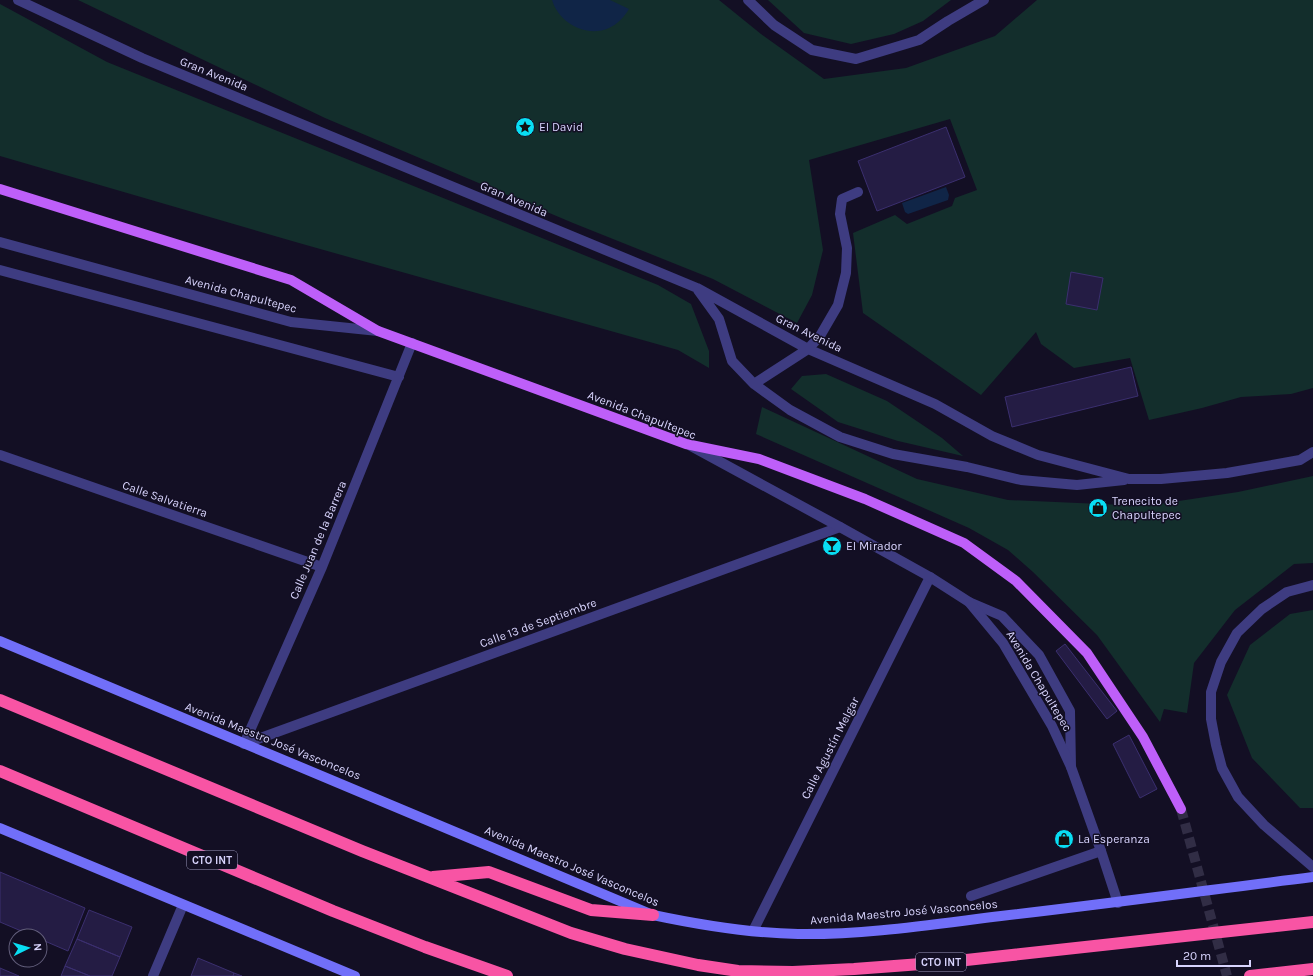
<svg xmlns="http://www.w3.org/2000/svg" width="1313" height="976" font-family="Karla,sans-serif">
<rect width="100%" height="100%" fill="#130f24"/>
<!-- green -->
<path fill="#132e2c" d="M78,0H719L761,34L824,79L906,68L995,36L1037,0H1313V388L1291,394L1241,397L1202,408L1149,420L1130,358L1074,368L1041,344L1036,332L981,395L863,313L853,233L895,215L907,224L952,206L955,198L977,190L950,119L809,160L823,250L812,295L797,323L713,279L573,223L325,118Z
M768,0H951L923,21L894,34L851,44L804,33Z
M0,4L107,62L658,285L691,304L709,351V368L678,350L299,243L0,156Z
M826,374L887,401L942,438L963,456L898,441L838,422L791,389L802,376Z
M762,407L917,479L1008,500L1146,506L1238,492L1313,476V563L1294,564L1235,610L1194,663L1187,713L1164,709L1160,722L1097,635L1033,572L1008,550L969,528L756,434Z
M1313,610V808H1300L1252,758L1227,695L1250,645L1290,614Z"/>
<!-- water -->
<path fill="#102547" d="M552,0H610L629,9C624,17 618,24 609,28C586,38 559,23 552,0Z
M946,187L949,195L948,200L908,214L905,212L902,203Z"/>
<!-- building -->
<path fill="#241c44" stroke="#3b2f6f" d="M946,127L965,177L877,211L858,161Z
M1071,272L1103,278L1097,310L1066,304Z
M1131,367L1138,396L1012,427L1005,397Z
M1065,644L1117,711L1107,719L1056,651Z
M1129,735L1157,789L1140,798L1113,744Z
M0,872L85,908L68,951L40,939V936H33L0,922Z
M89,910L132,927L120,957L77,939Z
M77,939L120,957L112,976H90L65,966Z
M198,958L234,973L233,976H191Z
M65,966L90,976H61Z
M0,968L19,976H0Z
M234,973L242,976H233Z"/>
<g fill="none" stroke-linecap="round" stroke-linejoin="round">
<!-- primary-tunnel -->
<path stroke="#312d45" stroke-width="10" stroke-dasharray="10 5" stroke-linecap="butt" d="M1181,809L1227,976"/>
<!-- service -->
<path stroke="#3e3c81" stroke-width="10" d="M1313,585L1287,592L1262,609L1237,633L1221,662L1211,692V719L1216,745L1222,768L1238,797L1264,825L1313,867
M969,602L1002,616L1039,655L1070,711L1071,767
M971,896L1101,851"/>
<!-- pedestrian -->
<path stroke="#3e3c81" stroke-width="10" d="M18,0L142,58L697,288L808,349L935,404L992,436L1038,455L1129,479H1161L1227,473L1300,460L1313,452
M748,0L774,25L812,50L856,59L919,40L948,21L984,0
M698,290L719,319L732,361L754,384L790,410L840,437L893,454L967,467L1021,480L1077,485L1124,480
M754,384L808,349L820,336L838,305L846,273L847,248L840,214L842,199L858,192"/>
<!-- minor -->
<path stroke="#3e3c81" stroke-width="10" d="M0,270L399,377
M0,455L322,567
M244,744L840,527
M244,744L322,567L412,343
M753,931L930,577
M153,976L183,905"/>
<!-- tertiary -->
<path stroke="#3e3c81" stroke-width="10" d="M0,242L291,322L378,331
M691,446L840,527L930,577L969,602L1003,643L1052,726L1071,767L1101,851L1118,903"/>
<!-- secondary -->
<path stroke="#716ff9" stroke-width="10" d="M0,641C217,733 435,823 653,915C700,925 749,933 798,934C865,935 935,924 1001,916C1105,904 1209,890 1313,877
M0,828L355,976"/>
<!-- primary -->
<path stroke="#be5ff9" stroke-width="10" d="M0,189L291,280L378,331L686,444L759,459L865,499L964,543L1016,581L1087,653L1143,737L1181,809"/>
<!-- motorway -->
<path stroke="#f854a4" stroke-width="12" d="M0,700L362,851L571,933L625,949L698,965L738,971L793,972L854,969L948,962L1012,955L1313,922
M0,771L333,911L425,947L507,976
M433,877L489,872L591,910L653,915
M1250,976L1313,969"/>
</g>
<!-- icons -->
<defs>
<symbol id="sight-disc" viewBox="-11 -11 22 22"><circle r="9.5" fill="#09def4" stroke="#130f24"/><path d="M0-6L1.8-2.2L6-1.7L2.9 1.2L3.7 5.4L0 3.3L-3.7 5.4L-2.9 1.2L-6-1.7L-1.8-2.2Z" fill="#111"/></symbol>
<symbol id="shop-disc" viewBox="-11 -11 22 22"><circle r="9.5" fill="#09def4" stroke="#130f24"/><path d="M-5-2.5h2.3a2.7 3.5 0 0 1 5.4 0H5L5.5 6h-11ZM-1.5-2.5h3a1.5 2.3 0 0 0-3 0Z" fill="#111"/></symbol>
<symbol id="bar-disc" viewBox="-11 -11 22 22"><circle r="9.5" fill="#09def4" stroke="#130f24"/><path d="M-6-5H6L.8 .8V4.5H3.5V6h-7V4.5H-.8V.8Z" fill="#111"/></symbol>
</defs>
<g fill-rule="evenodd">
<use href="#sight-disc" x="514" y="116" width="22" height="22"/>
<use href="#shop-disc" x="1087" y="497" width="22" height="22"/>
<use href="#bar-disc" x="821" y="535" width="22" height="22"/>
<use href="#shop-disc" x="1053" y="828" width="22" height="22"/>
</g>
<g text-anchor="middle" stroke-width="3" stroke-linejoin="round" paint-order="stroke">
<!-- shield labels -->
<g fill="#130f24" stroke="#9d99bc" stroke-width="1">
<rect x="187" y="851" width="50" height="18" rx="3"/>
<rect x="916" y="953" width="50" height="18" rx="3"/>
</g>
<g font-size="11" font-weight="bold" fill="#d8d4fd">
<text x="212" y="864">CTO INT</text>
<text x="941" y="966">CTO INT</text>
</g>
<!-- street labels -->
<g font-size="12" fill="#d8d4fd" stroke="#130f24">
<text transform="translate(214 74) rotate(22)" y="4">Gran Avenida</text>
<text transform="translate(514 199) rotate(23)" y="4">Gran Avenida</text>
<text transform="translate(241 294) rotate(15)" y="4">Avenida Chapultepec</text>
<text transform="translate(809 333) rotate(26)" y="4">Gran Avenida</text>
<text transform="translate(642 415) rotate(21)" y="4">Avenida Chapultepec</text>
<text transform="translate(165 499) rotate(19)" y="4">Calle Salvatierra</text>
<text transform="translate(318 540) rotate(-67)" y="4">Calle Juan de la Barrera</text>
<text transform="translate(538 623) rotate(-20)" y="4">Calle 13 de Septiembre</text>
<text transform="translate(1039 681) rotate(59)" y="4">Avenida Chapultepec</text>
<text transform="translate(273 741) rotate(22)" y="4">Avenida Maestro José Vasconcelos</text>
<text transform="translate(830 748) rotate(-63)" y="4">Calle Agustín Melgar</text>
<text transform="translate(572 866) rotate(23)" y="4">Avenida Maestro José Vasconcelos</text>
<text transform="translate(904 912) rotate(-5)" y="4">Avenida Maestro José Vasconcelos</text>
</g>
<!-- poi labels -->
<g font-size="12" fill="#d8d4fd" stroke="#130f24" text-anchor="start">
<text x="539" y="131">El David</text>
<text x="1112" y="505">Trenecito de<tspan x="1112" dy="14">Chapultepec</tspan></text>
<text x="846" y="550">El Mirador</text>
<text x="1078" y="843">La Esperanza</text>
</g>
</g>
<!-- north arrow -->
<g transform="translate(28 948) rotate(85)"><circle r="19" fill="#130f24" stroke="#625e7b"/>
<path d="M0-3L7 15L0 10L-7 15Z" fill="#09def4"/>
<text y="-6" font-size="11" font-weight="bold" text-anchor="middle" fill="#d8d4fd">N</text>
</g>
<!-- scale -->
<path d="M1177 960v6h73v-6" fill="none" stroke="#d8d4fd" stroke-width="2"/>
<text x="1183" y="960" font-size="12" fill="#d8d4fd" stroke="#130f24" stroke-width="3" paint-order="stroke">20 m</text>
</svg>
